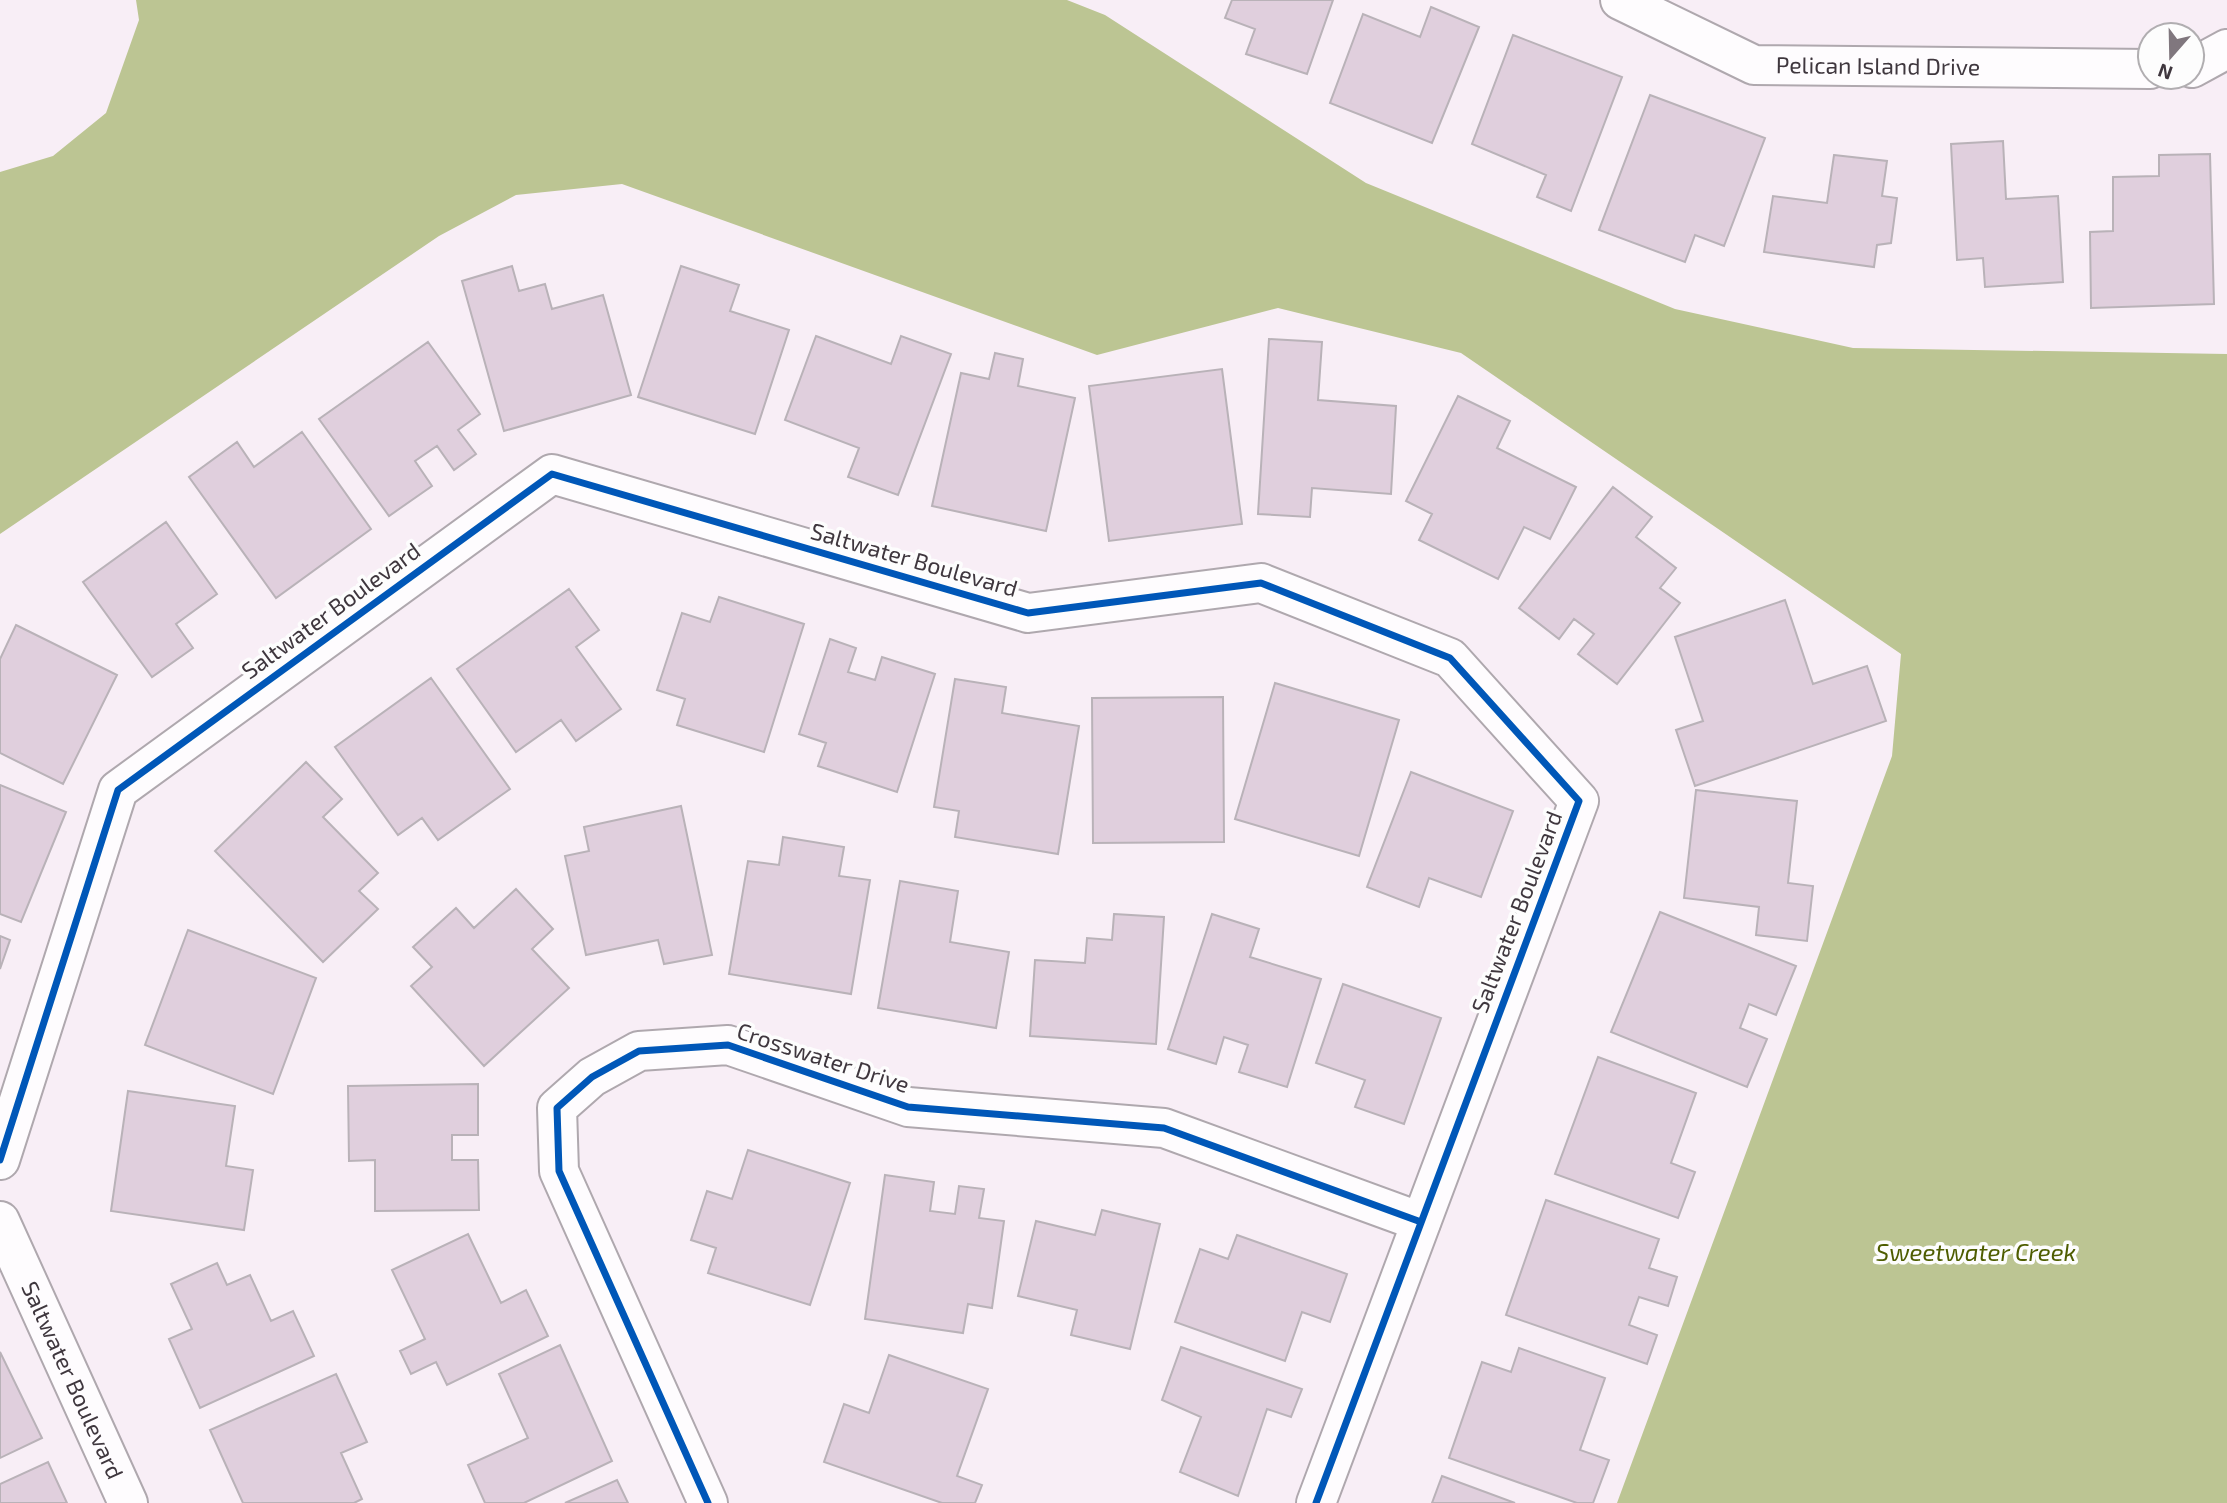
<svg xmlns="http://www.w3.org/2000/svg" width="2227" height="1503" font-family="'Exo 2',sans-serif">
<rect width="100%" height="100%" fill="#f8eef6"/>
<!-- water -->
<path fill="#bcc593" d="M136,0H1067L1105,15L1366,183L1675,309L1853,348L2227,354V1503H1617L1892,756L1901,654L1461,353L1278,308L1097,355L622,184L516,195L439,236L0,534V172L53,156L106,113L139,20Z"/>
<!-- building -->
<path fill="#e0cfdd" stroke="#b9b2b8" stroke-width="2" d="M1232,0H1333L1307,74L1246,54L1255,29L1225,18Z
M1431,7L1479,27L1432,143L1330,103L1363,14L1420,37Z
M1513,35L1622,77L1571,211L1537,197L1546,175L1472,144Z
M1650,95L1765,138L1724,246L1695,235L1685,262L1599,230Z
M2003,141L2006,199L2058,196L2063,282L1985,287L1983,258L1957,260L1951,144Z
M2210,154L2214,304L2091,308L2090,232L2113,231V177L2159,176V155Z
M1834,155L1887,161L1882,196L1897,198L1891,243L1877,245L1874,267L1764,252L1773,196L1827,203Z
M512,266L519,291L545,284L552,309L603,295L631,395L504,431L462,281Z
M681,266L739,285L730,311L789,330L755,434L638,397Z
M816,336L891,364L901,336L951,354L898,495L848,477L859,448L785,420Z
M1269,339L1322,342L1318,400L1396,406L1391,494L1312,488L1310,517L1258,514Z
M428,342L480,414L458,430L476,454L454,470L437,446L415,461L432,486L389,516L319,419Z
M995,353L1023,359L1018,386L1075,398L1046,531L932,506L961,373L989,379Z
M1222,369L1242,524L1109,541L1089,386Z
M1458,396L1510,421L1497,448L1576,487L1550,539L1524,527L1498,579L1419,540L1432,514L1406,501Z
M302,432L371,529L276,598L189,477L237,442L254,467Z
M1613,487L1652,517L1636,537L1676,568L1660,588L1680,603L1617,684L1578,654L1594,634L1574,619L1559,639L1519,608Z
M166,522L217,594L176,624L193,648L152,677L83,582Z
M569,589L599,630L576,647L621,709L576,741L561,720L516,752L457,669Z
M719,597L804,624L764,752L677,725L685,699L657,690L682,613L710,622Z
M1785,600L1813,684L1867,666L1886,721L1695,786L1676,730L1703,721L1675,637Z
M16,625L117,675L63,784L0,753V659Z
M830,639L856,648L848,672L875,680L882,657L935,674L897,792L818,766L826,743L799,734Z
M431,678L510,789L438,840L422,818L398,835L335,747Z
M955,679L1006,687L1002,713L1079,726L1058,854L955,837L959,811L934,807Z
M1275,683L1399,720L1359,856L1235,819Z
M1223,697L1224,842L1093,843L1092,698Z
M306,762L342,799L323,817L378,873L359,891L378,909L323,962L215,851Z
M1411,772L1513,811L1481,897L1429,878L1419,907L1367,887Z
M0,785L66,812L21,922L0,914Z
M1696,790L1797,801L1788,883L1813,886L1807,941L1756,935L1759,907L1684,898Z
M681,806L712,955L664,964L658,940L586,955L565,856L589,851L584,827Z
M783,837L844,847L839,876L870,880L851,994L729,974L748,861L779,865Z
M900,881L958,891L950,942L1009,952L996,1028L878,1008Z
M516,889L553,929L532,949L569,988L484,1066L411,986L432,967L413,947L456,908L474,928Z
M1660,912L1796,966L1776,1015L1749,1004L1740,1028L1767,1039L1747,1087L1611,1032Z
M1114,914L1164,917L1156,1044L1030,1036L1035,960L1085,963L1087,938L1112,940Z
M1212,914L1259,929L1250,957L1321,979L1287,1087L1239,1072L1248,1045L1224,1037L1216,1064L1168,1049Z
M188,930L316,978L273,1094L145,1045Z
M0,936L10,940L0,969Z
M1343,984L1441,1018L1404,1124L1355,1107L1365,1080L1316,1063Z
M1598,1057L1696,1093L1671,1163L1695,1172L1678,1218L1555,1174Z
M478,1084V1135H452V1160H478L479,1210L375,1211V1160L349,1161L348,1086Z
M128,1091L235,1106L226,1166L253,1170L244,1230L111,1211Z
M748,1150L850,1183L810,1305L708,1273L716,1248L691,1240L707,1191L732,1199Z
M885,1175L934,1182L930,1211L955,1214L959,1186L984,1189L979,1218L1004,1221L992,1308L968,1304L963,1333L865,1319Z
M1546,1200L1659,1239L1649,1268L1677,1277L1668,1306L1639,1297L1629,1325L1657,1335L1647,1364L1506,1315Z
M1102,1210L1160,1224L1130,1349L1071,1335L1077,1310L1018,1296L1036,1221L1095,1235Z
M468,1234L501,1303L526,1290L548,1336L447,1385L436,1362L411,1374L400,1351L425,1339L392,1270Z
M1237,1235L1347,1274L1330,1322L1302,1312L1285,1361L1175,1322L1200,1249L1228,1259Z
M217,1263L227,1285L250,1275L271,1321L293,1311L314,1356L200,1408L169,1339L192,1329L171,1284Z
M560,1345L612,1461L524,1503H485L468,1465L528,1438L499,1374Z
M1181,1347L1302,1389L1291,1417L1267,1409L1238,1496L1180,1472L1201,1417L1162,1400Z
M1519,1348L1605,1378L1580,1450L1609,1460L1593,1503H1577L1449,1458L1482,1362L1511,1372Z
M0,1352L42,1438L0,1458Z
M889,1355L988,1389L957,1476L982,1485L975,1503H942L824,1462L844,1404L869,1413Z
M336,1374L367,1442L341,1453L362,1499L354,1503H243L210,1430Z
M48,1462L67,1503H0V1484Z
M1442,1476L1515,1503H1432Z
M617,1480L628,1503H565Z"/>
<g fill="none" stroke-linecap="round" stroke-linejoin="round">
<defs>
<g id="minor">
<path id="s1" d="M1620,0L1754,65L2150,69"/>
<path d="M2192,68L2227,49"/>
<path d="M0,1160L118,790L552,474L1028,613L1261,583L1450,658L1579,801L1316,1503"/>
<path id="s2" d="M0,1221L128,1503"/>
<path d="M708,1503L559,1171L557,1108L592,1077L639,1051L728,1045L908,1107L1164,1128L1421,1222"/>
</g>
</defs>
<!-- minor casing -->
<use href="#minor" stroke="#afa8ae" stroke-width="42"/>
<!-- minor -->
<use href="#minor" stroke="#fefcfe" stroke-width="38"/>
<defs>
<path id="cycleway" d="M0,1160L118,790L552,474L1028,613L1261,583L1450,658L1579,801L1316,1503
M708,1503L559,1171L557,1108L592,1077L639,1051L728,1045L908,1107L1164,1128L1421,1222"/>
</defs>
<!-- cycleway casing -->
<use href="#cycleway" stroke="#fdfdfd" stroke-width="11"/>
<!-- cycleway -->
<use href="#cycleway" stroke="#0057b8" stroke-width="7"/>
</g>
<g text-anchor="middle" stroke-width="7" stroke-linejoin="round" paint-order="stroke">
<!-- street labels -->
<g font-size="23" fill="#3f373e" stroke="#fdfdfd">
<text dy="8" stroke="none"><textPath href="#s1" startOffset="273">Pelican Island Drive</textPath></text>
<text transform="translate(914 560) rotate(16)" y="8">Saltwater Boulevard</text>
<text transform="translate(331 611) rotate(-36)" y="8">Saltwater Boulevard</text>
<text transform="translate(1517 912) rotate(-69)" y="8">Saltwater Boulevard</text>
<text transform="translate(823 1058) rotate(18)" y="8">Crosswater Drive</text>
<text dy="8" stroke="none"><textPath href="#s2" startOffset="175">Saltwater Boulevard</textPath></text>
</g>
<!-- water labels -->
<g font-size="24" font-style="italic" fill="#4e5d01" stroke="#fdfdfd">
<text x="1976" y="1261">Sweetwater Creek</text>
</g>
</g>
<!-- north arrow -->
<g transform="translate(2171 56) rotate(200)"><circle r="33" fill="#fdfdfd" stroke="#b1aeb1" stroke-width="2"/>
<path d="M0-5L12 26L0 18L-12 26Z" fill="#80777e"/>
<text y="-10" font-size="19" font-weight="bold" text-anchor="middle" fill="#3f373e">N</text>
</g>
</svg>
